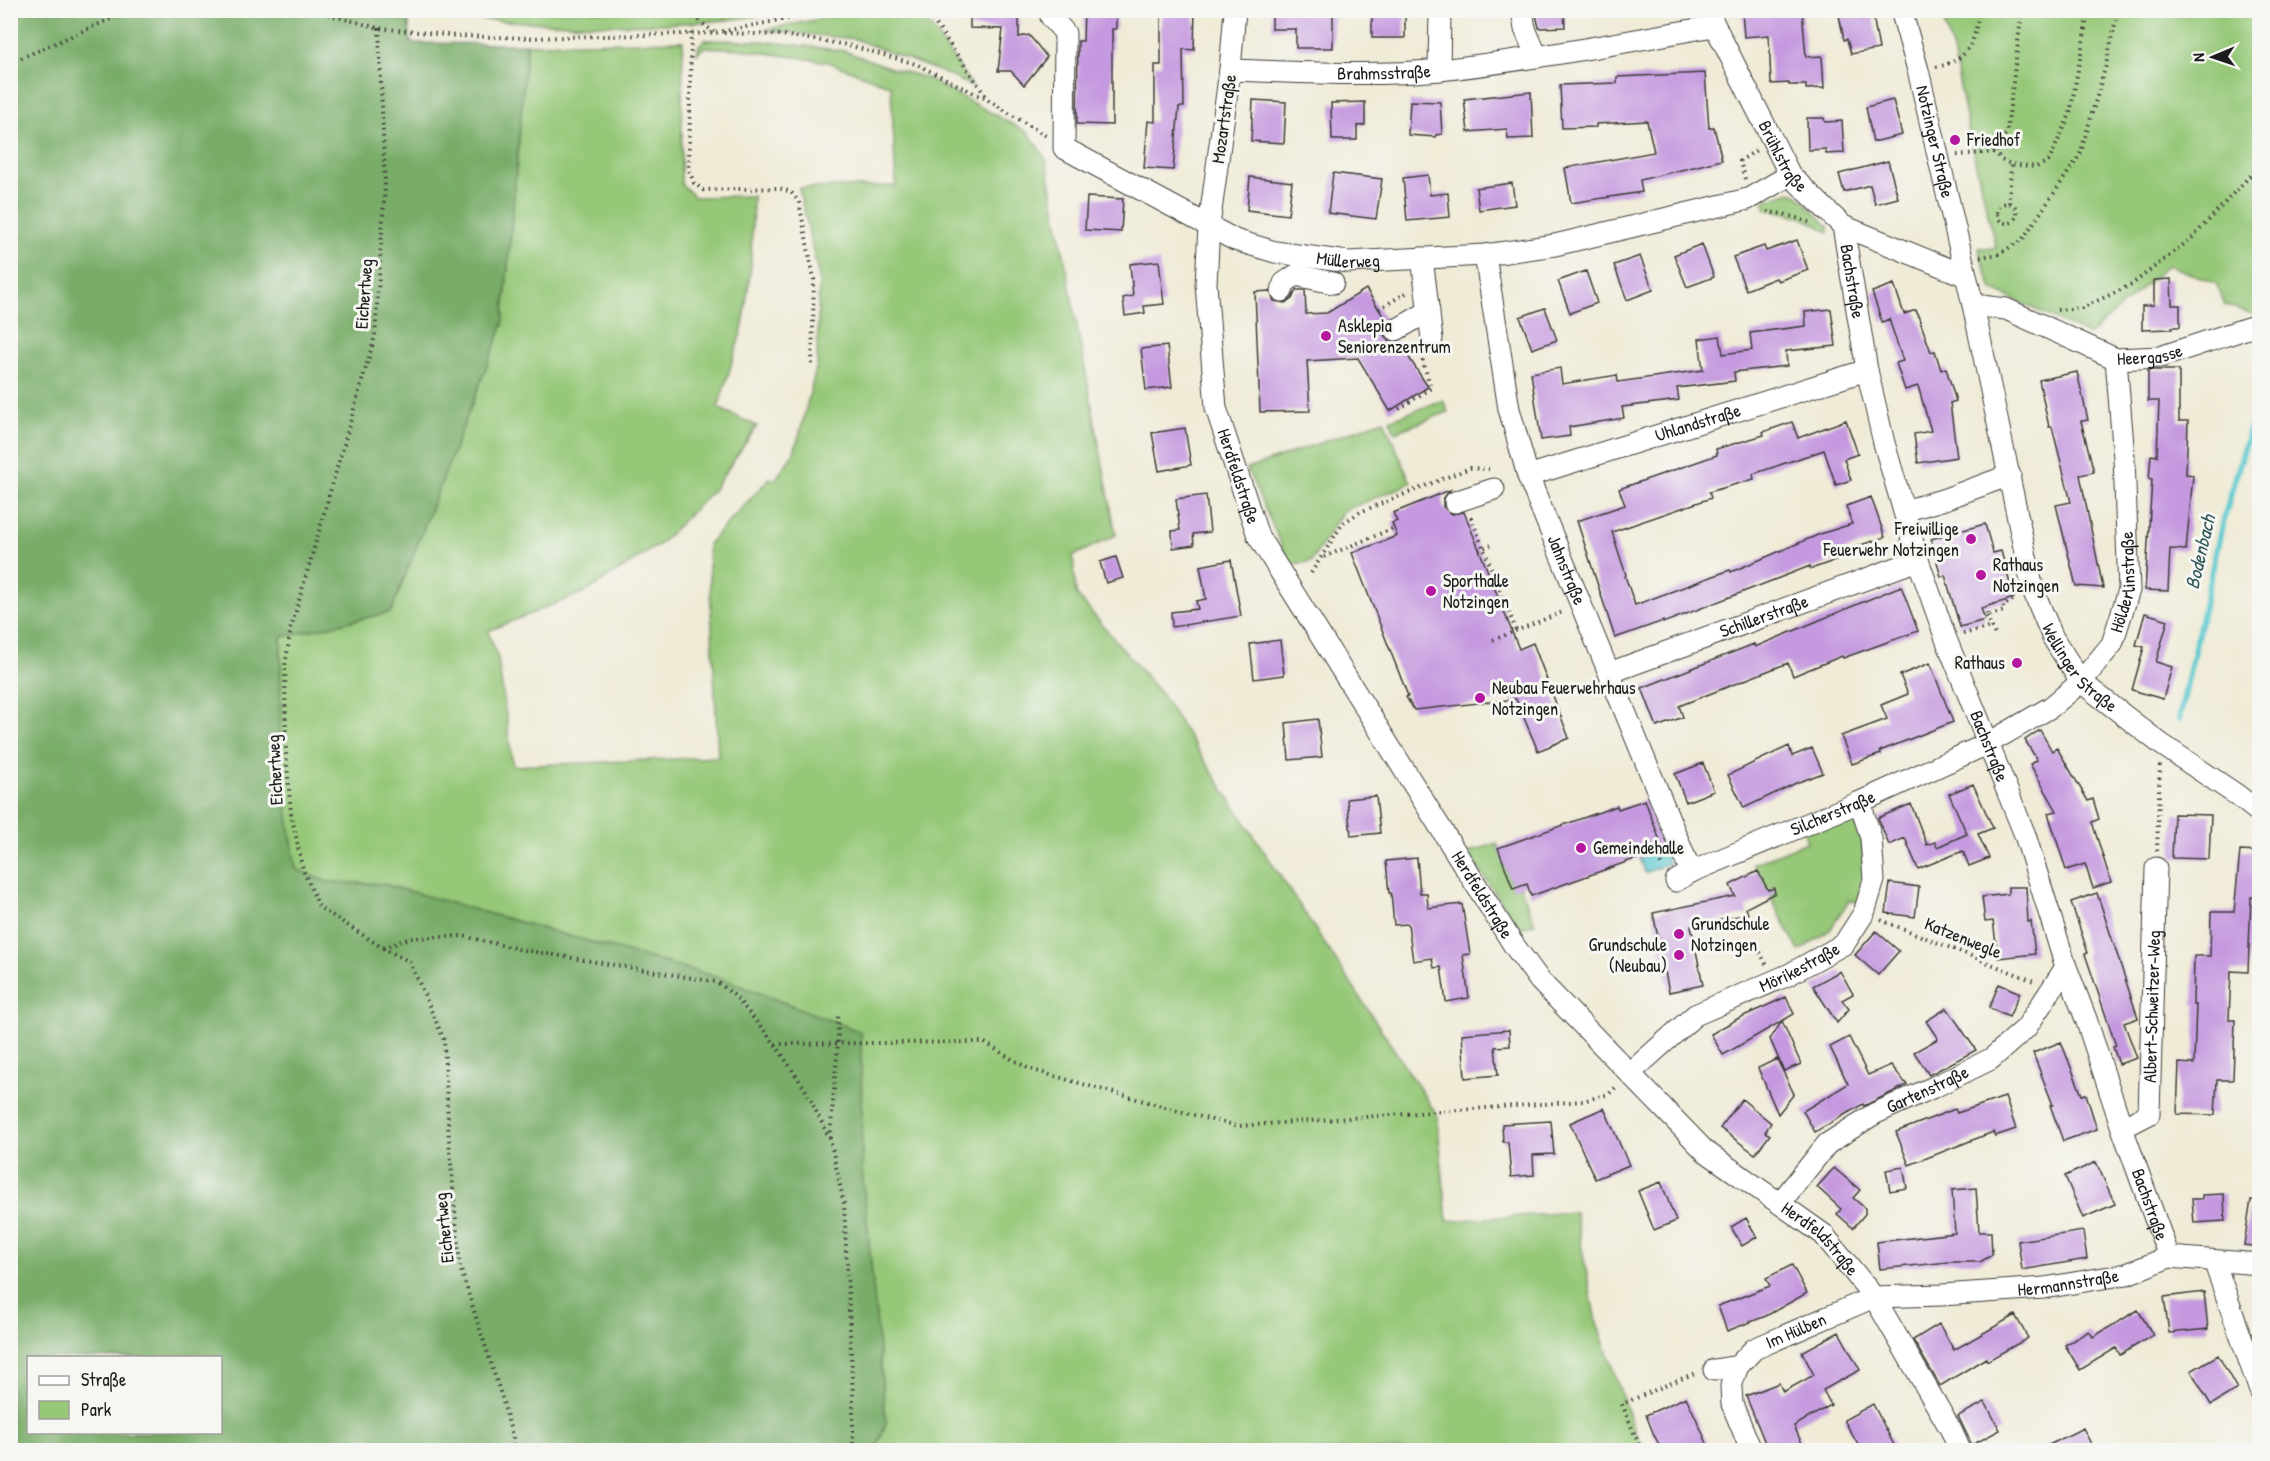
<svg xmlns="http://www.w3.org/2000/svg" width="2270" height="1461" font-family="'Patrick Hand',sans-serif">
<rect width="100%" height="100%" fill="#f6f6f2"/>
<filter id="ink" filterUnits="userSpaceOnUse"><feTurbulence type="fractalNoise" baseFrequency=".0167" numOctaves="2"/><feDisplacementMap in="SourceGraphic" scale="12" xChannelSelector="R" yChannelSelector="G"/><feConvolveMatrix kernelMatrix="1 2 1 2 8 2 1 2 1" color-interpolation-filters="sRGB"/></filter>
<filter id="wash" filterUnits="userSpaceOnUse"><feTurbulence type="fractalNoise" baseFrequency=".008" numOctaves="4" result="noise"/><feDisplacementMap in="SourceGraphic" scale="24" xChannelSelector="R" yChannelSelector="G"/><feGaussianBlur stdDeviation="1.35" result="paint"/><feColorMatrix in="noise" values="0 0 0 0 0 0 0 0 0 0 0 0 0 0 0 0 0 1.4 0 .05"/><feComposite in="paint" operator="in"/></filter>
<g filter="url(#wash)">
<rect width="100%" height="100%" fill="#f0ebd7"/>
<!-- green -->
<path fill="#96c878" stroke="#59724a" stroke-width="1.5" d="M846,10L920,11L973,87L949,75L855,39L764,30L839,15Z
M1942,10L2259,11V316L2225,305L2216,283L2168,265L2089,335L1992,289L1978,248H1996L1972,148L1953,51L1941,13Z
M389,11H791C666,34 535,23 408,15Z
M705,40L763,41L845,51L891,68L926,78L1029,133L1046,159L1116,535L1073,556L1076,594L1161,694L1437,1115L1447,1221L1575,1212L1595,1317L1631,1423L1644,1450H876L886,1423L862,1169L861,1032L720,978L383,884L327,882L296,870L280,763L281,637L391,612L503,324L527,44L683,41L681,184L695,197L753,196L751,266L743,326L718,408L757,426L714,489L660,544L587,591L488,631L498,659L513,766L718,757L708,544L770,478L775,480L793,454L799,436L817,365L819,278L799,188L896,186L891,86L828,62L738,49L704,47L697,54L699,45Z
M1791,192L1798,195L1828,226L1829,233C1808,218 1792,213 1766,209L1763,201Z
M1443,400L1448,412L1395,432L1390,420Z
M1384,420L1411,483L1343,511L1311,562L1290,564L1247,469Z
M1860,802L1866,904L1849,900L1830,930L1799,951L1753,864L1807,842L1802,827Z
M1497,843L1513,888L1520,886L1535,923L1520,928L1467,853Z"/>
<!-- forest -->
<path fill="#78ac68" stroke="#4a6442" stroke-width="1.5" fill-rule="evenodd" d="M10,11H389L408,15L411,43L527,44L503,324L391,612L281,637L280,763L296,869L327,882L383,884L720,978L861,1032L862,1169L886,1423L876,1450H11ZM28,1358H220V1432H28Z"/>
<!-- water -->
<path fill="#5dcad0" stroke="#3c7376" stroke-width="1.5" d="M1663,849L1669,863L1645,873L1639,858Z"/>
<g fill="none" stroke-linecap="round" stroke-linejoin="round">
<!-- stream -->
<path stroke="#5dcad0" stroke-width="6" d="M2179,719L2222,525L2260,394"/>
</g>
<g id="blocks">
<!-- building -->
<path fill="#c599df" d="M970,10H1019V37L1029,35L1047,57L1024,85L1011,71H998L1003,29L970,28Z
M1084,10H1116V29H1112V125L1077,124L1078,41H1083Z
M1161,10H1195L1194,50L1183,49L1184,107H1179L1173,170L1144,168L1148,121L1155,122V65H1161Z
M1272,10H1333V48H1296V29H1272Z
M1372,10H1405V38H1372Z
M1535,10H1564L1565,27L1539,28Z
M1742,10H1802L1806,57L1822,56L1824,88L1806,89V85H1789V83L1771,84L1769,35L1744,37Z
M1838,10H1872L1879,49L1851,54L1847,39L1844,40Z
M1705,73L1709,128L1714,127L1722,160L1640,180L1642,192L1571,203L1565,168L1654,152L1647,121L1596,124V127L1562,128L1560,85L1617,83V77Z
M1531,92L1533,138L1508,139L1507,129L1468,132L1464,99Z
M1253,100L1286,102L1284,143L1251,141Z
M1893,100L1902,135L1873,142L1866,107Z
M1410,101L1440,102L1442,134L1436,135L1435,137L1408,135Z
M1365,102V125L1357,126V140H1332L1331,103Z
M1807,118H1824L1825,122L1842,121L1844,153L1826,154V149L1808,150Z
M1888,161L1898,198L1875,204L1870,185L1844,192L1839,174Z
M1333,173L1382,179L1376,219L1328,213Z
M1428,175L1430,195L1448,193L1450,217L1407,221L1403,178Z
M1250,177L1292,182L1288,215L1247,210Z
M1512,183L1515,205L1479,210L1476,188Z
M1087,197L1123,199L1121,232L1085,230Z
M1797,240L1808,270L1778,281L1776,278L1746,290L1733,257L1764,246L1766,251Z
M1702,244L1714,277L1687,287L1674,255Z
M1640,256L1653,290L1627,300L1614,265Z
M1159,261L1164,304L1144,306L1145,313L1125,316L1123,298L1133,296L1130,264Z
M1586,271L1597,303L1570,313L1558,281Z
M2171,279L2172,305H2180V327H2172V329L2142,330V306L2154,305V280Z
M1894,284L1904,314L1916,310L1931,352L1935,351L1941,370L1946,368L1956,401L1950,403L1957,457L1918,463L1914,434L1931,431L1918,386L1905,390L1896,363L1903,361L1889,319L1882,322L1872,292Z
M1366,289L1387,322L1383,329L1385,337L1390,341L1399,342L1428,387L1390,411L1358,358L1307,361L1310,411L1260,412L1255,292L1270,291L1274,301L1285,303L1292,299L1296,290H1305L1306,314L1327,313Z
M1545,308L1557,340L1532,349L1520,317Z
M1831,309L1836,346L1786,351L1787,366L1734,372L1735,381L1677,388L1679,400L1622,407L1624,418L1569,427L1570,436L1541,440L1531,373L1560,368L1562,384L1617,375L1618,382L1703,370L1699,339L1720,336L1723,354L1752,350L1750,333L1806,326L1805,312Z
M1167,346L1172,387L1146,390L1141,349Z
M2148,370H2179V421H2188L2186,474L2193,475L2186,550L2170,549L2168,591L2145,590L2152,479H2149L2151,455L2157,456L2159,401H2148Z
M2077,372L2088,420L2081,421L2094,472L2080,475L2103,588L2076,586L2056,505L2071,502L2052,427H2049L2039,380Z
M1846,420L1858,454L1844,459L1851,480L1836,485L1824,450L1753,474L1754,479L1709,492L1711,498L1612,532L1626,575L1625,576L1635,605L1730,570L1731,572L1820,534L1852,524L1846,506L1871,497L1885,537L1840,552L1842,558L1811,569L1810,566L1663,623V621L1615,638L1577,521L1625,505L1619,489L1717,455L1716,449L1764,435L1763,432L1792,422L1798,438Z
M1185,428L1191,465L1159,471L1152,433Z
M1450,490L1443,499V507L1452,514L1464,512L1519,649L1533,643L1569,738L1538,751L1516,699L1414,710L1406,697L1408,696L1352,553L1397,536L1392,523L1397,521L1393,513Z
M1206,495L1210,532L1193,534L1194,545L1173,548L1172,531L1180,530L1176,499Z
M1985,524L1993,553L2001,551L2014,598L1981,608L1985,620L1960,627L1945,575L1941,577L1931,539Z
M1116,557L1123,578L1106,583L1100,562Z
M1231,560L1241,616L1172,627L1171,612L1198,609L1196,601L1206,599L1200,566Z
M1901,586L1918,631L1843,658L1842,656L1793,676L1788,663L1679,706L1683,717L1657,727L1642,688L1754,644L1755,647Z
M2145,613L2168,620L2156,662L2172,667L2163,699L2132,690L2144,647L2136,645Z
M1280,640L1284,675L1254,679L1250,644Z
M1930,663L1953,722L1880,751L1881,754L1852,764L1841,736L1887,719L1881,705L1908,694L1900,675Z
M1318,719L1322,757L1289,760L1286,723Z
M2040,730L2052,751L2057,748L2088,801L2093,799L2099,819L2092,822L2111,882L2093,888L2085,864L2066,870L2048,813L2057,811L2030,764L2037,760L2025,740Z
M1789,746L1792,756L1812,748L1823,773L1796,783L1744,808L1728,775Z
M1703,763L1714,791L1686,802L1675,774Z
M1973,784L1993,828L1978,834L1989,858L1969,866L1963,851L1918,869L1905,838L1889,845L1878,818L1911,804L1927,845L1935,842L1937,847L1967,834L1949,794Z
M1376,796L1380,833L1351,836L1347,799Z
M1645,800L1663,849L1531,896L1527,884L1513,889L1498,848L1617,806L1618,809Z
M2174,814L2211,815L2209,859L2172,858Z
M2240,851L2259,852V898L2251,897L2248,972L2231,971L2229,1020H2235L2233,1080H2217L2215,1115L2177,1114L2179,1063L2194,1064L2196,1005H2193L2194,956H2210L2211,912H2234Z
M1417,858L1420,893H1427L1428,908L1462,904L1470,954L1463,955L1469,998L1446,1002L1441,967L1434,968L1432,958L1413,961L1408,924L1394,925L1391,893H1389L1386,861Z
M1758,871L1768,890L1774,888L1775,893L1746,908L1748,914L1691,926L1703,985L1669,992L1653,913L1735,896L1730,885Z
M1890,883L1919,887L1915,917L1886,913Z
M2008,887H2026L2028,922L2031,921L2035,954L1998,958L1993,921L1985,922L1982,897L2008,894Z
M2097,893L2138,1018L2124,1023L2137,1058L2119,1064L2113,1047L2116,1046L2085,954L2088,953L2071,902Z
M1876,931L1899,951L1878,975L1855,955Z
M1840,971L1853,994L1842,1000L1849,1009L1837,1023L1813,986Z
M1999,984L2020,993L2009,1017L1989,1008Z
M1786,997L1794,1014L1723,1055L1711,1034L1739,1018Z
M1947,1008L1976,1050L1929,1075L1914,1052L1938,1039L1926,1021Z
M1782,1021L1801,1064L1784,1071L1770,1039Z
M1509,1030L1510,1046L1495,1047L1498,1075L1465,1078L1462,1034Z
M1849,1037L1868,1075L1891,1065L1907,1085L1864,1106L1863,1104L1815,1132L1803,1111L1848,1084L1830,1047Z
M2061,1042L2082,1095L2086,1094L2097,1129L2063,1141L2050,1105H2053L2033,1053Z
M1777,1059L1794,1094L1778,1114L1758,1068Z
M2005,1097L2016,1129L1995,1136L1993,1132L1909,1165L1896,1132L1955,1109L1957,1113Z
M1742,1099L1771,1123L1765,1132L1770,1135L1755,1154L1720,1128Z
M1604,1108L1629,1165L1595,1179L1570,1123Z
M1551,1121L1554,1154L1533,1155L1534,1175L1511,1177L1508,1142H1503L1502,1124Z
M2096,1162L2115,1204L2083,1218L2065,1176Z
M1903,1167L1907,1188L1890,1191L1886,1170Z
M1834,1168L1860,1190L1853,1198L1865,1208V1214L1853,1228L1837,1214L1841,1209L1817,1187Z
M1661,1182L1676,1221L1654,1230L1638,1191Z
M1976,1188L1979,1232H1991L1992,1255L1980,1262H1949L1880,1269L1877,1242L1955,1233L1952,1190Z
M2224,1194L2225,1221L2194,1223L2192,1199H2202V1195Z
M2251,1200H2259V1247L2244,1245Z
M1746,1218L1757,1237L1742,1246L1731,1227Z
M2083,1231L2087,1259L2022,1270L2018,1241Z
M1792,1265L1807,1293L1766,1316L1727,1331L1718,1306L1770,1286L1766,1278Z
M2204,1292L2208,1329L2169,1333L2164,1297Z
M2138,1310L2153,1335L2120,1355L2116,1348L2080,1370L2065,1345L2089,1331L2093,1337Z
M2015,1315L2028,1338L1987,1361L1986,1358L1940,1386L1913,1340L1939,1324L1954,1350Z
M1839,1332L1860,1370L1823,1390L1831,1405L1794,1426L1805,1450H1768L1746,1396L1779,1383L1783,1392L1814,1375L1802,1352Z
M2218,1355L2237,1389L2211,1405L2191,1371Z
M1686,1397L1695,1416L1710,1450H1662L1654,1435L1646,1415Z
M1985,1402L2000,1430L1972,1445L1958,1416Z
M1873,1404L1894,1445L1884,1450H1861L1844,1420Z
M2083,1428L2094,1450H2039Z"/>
</g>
</g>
<g filter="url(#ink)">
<use href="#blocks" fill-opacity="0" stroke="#3c3b38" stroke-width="1.5"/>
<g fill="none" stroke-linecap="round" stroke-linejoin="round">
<defs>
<g id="minor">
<path id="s1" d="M1050,10L1051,17L1065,33L1064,148L1235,240L1275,252L1348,262L1485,255L1555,245L1748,199L1790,175"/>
<path id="s2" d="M1235,10L1230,70L1209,226L1206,284L1216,408L1258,536L1513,944L1540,981L1705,1151L1823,1234L1874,1297L1951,1430L1960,1450"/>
<path d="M1522,10L1525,29L1537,57"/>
<path id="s3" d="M1707,10L1790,175L1843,226L1966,276"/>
<path id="s4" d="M1901,10L1918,70L1973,305L2033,590L2053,638L2081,682L2161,744L2237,795L2260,813"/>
<path id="s5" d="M1230,70C1300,72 1371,77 1440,70C1532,60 1623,42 1714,26"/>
<path d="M1439,70L1440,10"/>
<path id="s6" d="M1843,226L1867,370L1884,443L1918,560L1946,639L2025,835L2066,967L2086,1019L2122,1128L2169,1257"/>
<path id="s7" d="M1485,255L1509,409L1528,476L1691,872"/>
<path d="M1422,258L1432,339"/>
<path d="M1282,291L1284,283L1296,275L1333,283"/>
<path id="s8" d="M1973,305L2006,309L2116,359L2160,357L2260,324"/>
<path d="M1396,330L1429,311"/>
<path id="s9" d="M1528,476L1867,370"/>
<path d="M1455,502L1494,489"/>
<path d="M1904,511L1945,499L2010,475"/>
<path id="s10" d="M1609,673L1918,560"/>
<path id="s11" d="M1676,881L1691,872L1860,802L1987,744L2051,707L2081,682L2112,644L2129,590L2124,458L2116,359"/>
<path id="s12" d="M1630,1073L1695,1015L1788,975L1844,944L1864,913L1874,880L1871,838L1860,802"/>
<path id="s13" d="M2122,1128L2149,1114L2156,868"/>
<path id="s14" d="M1780,1203L1827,1144L1874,1114L1936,1086L1991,1059L2026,1028L2066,967"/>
<path d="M2214,1261L2260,1391"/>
<path d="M1714,1370L1738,1366"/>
<path id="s15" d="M1751,1450L1732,1404L1731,1386L1738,1366L1754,1349L1874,1297L1942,1295L2044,1288L2127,1274L2169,1257L2260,1264"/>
</g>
</defs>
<!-- minor casing -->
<use href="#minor" stroke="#3c3b38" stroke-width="23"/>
<!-- path -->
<path stroke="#3c3b38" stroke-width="4" stroke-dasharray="1.5 4.5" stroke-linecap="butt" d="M311,10L379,28L457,36L530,38L715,33L832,10
M684,10L714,32
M926,10L987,98
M2022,10L2007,131L1996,152L2001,160L2011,164L2036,167L2049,161L2070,114L2086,25L2087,10
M379,28L385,186L375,336L291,628L285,666L286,753L291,813L303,870L319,907L383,948L410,962L444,1040L449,1140L460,1267L502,1398L516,1450
M691,33L689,170L694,183L703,190L779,188L791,192L799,202L814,279L812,365
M724,33L782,35L848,45L916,64L988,100L1046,136
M10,63L131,10
M1936,67C1970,60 1975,41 1979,10
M1957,155L1996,152
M1745,179L1740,161L1758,149
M2009,203L2011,164
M1997 213a10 10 0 1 1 20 0a10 10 0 1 1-20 0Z
M1767,212L1784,214L1809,222
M1980,257L1999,254L2022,240L2080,155L2106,65L2118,10
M1379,309L1406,293
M2057,310L2082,308L2131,285L2192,238L2260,165
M1399,409L1431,388L1421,355
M1471,517L1516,630
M1479,550L1491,545
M1324,557L1394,528
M1311,573L1343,523L1360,512L1470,468L1489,469
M1985,607L1987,616L2004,611L2003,606L2016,598
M1987,616L1995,635
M1963,634L1991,627
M1493,640L1565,611
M2157,851L2160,765
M1656,852L1662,867
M1881,920L2036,982
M383,948L410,938L463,936L518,949L717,982L735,996L775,1044L805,1089L830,1139L844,1204L853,1396V1450
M1760,952L1766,964
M775,1044L983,1042L1029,1069L1208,1119L1239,1126L1583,1101L1609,1094L1617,1086
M830,1138L838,1042V1014
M1641,1450L1622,1404L1695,1373"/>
<!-- minor -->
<use href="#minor" stroke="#fff" stroke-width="21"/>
</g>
</g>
<!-- markers -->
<g fill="#b5179e" stroke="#f6f6f2" stroke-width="2">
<circle cx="1955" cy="140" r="6"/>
<circle cx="1326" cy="336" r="6"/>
<circle cx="1971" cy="539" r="6"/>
<circle cx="1981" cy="575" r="6"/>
<circle cx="1431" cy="591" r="6"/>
<circle cx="2017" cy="663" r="6"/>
<circle cx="1480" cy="698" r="6"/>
<circle cx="1581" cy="848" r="6"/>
<circle cx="1679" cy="934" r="6"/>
<circle cx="1679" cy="955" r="6"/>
</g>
<g text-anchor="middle" stroke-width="6" stroke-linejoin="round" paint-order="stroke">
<!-- street labels -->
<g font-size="18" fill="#1c1c1c" stroke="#f6f6f2">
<text dy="6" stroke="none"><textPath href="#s5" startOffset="154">Brahmsstraße</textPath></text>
<text transform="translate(1224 119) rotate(-82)" y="6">Mozartstraße</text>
<text dy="6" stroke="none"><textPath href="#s4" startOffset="136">Notzinger Straße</textPath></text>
<text dy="6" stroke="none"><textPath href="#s3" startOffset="165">Brühlstraße</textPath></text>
<text dy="6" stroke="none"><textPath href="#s1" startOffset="453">Müllerweg</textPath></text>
<text dy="6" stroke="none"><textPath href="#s6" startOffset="56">Bachstraße</textPath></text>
<text transform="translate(364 294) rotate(-86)" y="6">Eichertweg</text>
<text dy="6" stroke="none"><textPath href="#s8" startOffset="188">Heergasse</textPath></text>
<text dy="6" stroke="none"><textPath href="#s9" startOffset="178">Uhlandstraße</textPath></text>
<text dy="6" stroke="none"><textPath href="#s2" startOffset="472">Herdfeldstraße</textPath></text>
<text dy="6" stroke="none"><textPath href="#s7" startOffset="327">Jahnstraße</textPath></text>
<text dy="6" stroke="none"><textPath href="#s11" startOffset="566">Hölderlinstraße</textPath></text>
<text dy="6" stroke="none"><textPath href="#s10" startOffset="165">Schillerstraße</textPath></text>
<text dy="6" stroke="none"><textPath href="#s4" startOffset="687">Wellinger Straße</textPath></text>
<text dy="6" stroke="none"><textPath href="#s6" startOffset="542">Bachstraße</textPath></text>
<text transform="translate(275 770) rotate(-93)" y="6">Eichertweg</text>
<text dy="6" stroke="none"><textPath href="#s11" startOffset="171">Silcherstraße</textPath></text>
<text dy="6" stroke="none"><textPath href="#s2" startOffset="958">Herdfeldstraße</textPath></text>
<text transform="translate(1963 938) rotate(22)" y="6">Katzenwegle</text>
<text dy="6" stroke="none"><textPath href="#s12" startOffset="202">Mörikestraße</textPath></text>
<text dy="6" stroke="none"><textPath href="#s13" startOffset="138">Albert-Schweitzer-Weg</textPath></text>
<text dy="6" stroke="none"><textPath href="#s14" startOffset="190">Gartenstraße</textPath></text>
<text dy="6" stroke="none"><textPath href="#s6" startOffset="1028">Bachstraße</textPath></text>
<text transform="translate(444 1228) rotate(-96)" y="6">Eichertweg</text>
<text dy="6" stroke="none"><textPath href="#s2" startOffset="1444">Herdfeldstraße</textPath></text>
<text dy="6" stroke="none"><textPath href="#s15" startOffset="438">Hermannstraße</textPath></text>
<text dy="6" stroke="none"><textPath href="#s15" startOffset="158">Im Hülben</textPath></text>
</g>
<!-- poi labels -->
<g font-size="18" fill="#1c1c1c" stroke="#f6f6f2" text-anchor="start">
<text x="1967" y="146">Friedhof</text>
<text x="1338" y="332">Asklepia<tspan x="1338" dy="21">Seniorenzentrum</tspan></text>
<text x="1959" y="535" text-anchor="end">Freiwillige<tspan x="1959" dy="21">Feuerwehr Notzingen</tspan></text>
<text x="1993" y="571">Rathaus<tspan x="1993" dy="21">Notzingen</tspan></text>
<text x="1443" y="587">Sporthalle<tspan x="1443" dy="21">Notzingen</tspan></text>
<text x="2005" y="669" text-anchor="end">Rathaus</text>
<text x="1492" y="694">Neubau Feuerwehrhaus<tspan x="1492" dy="21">Notzingen</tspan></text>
<text x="1593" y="854">Gemeindehalle</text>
<text x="1691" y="930">Grundschule<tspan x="1691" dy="21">Notzingen</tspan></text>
<text x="1667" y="951" text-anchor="end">Grundschule<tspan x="1667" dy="21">(Neubau)</tspan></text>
</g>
<!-- water labels -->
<g font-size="20" font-style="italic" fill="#33595b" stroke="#f6f6f2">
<text transform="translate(2200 552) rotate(-77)" y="7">Bodenbach</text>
</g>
</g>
<!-- margin -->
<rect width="2270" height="1461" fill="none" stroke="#f6f6f2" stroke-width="36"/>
<!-- legend -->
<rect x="27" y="1356" width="195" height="78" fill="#f6f6f2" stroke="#9f9f9c" stroke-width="1.5"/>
<rect x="39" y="1376" width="30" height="9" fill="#ffffff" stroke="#9f9f9c" stroke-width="1.5"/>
<text x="81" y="1386" font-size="18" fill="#1c1c1c">Straße</text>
<rect x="39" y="1401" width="30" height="18" fill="#96c878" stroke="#9f9f9c" stroke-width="1.5"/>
<text x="81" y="1416" font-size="18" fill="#1c1c1c">Park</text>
<!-- north arrow -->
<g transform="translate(2213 57) rotate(268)" stroke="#f6f6f2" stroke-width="4.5" paint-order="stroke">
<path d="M0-4.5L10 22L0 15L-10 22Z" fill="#1c1c1c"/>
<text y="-9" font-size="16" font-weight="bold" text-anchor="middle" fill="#1c1c1c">N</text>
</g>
</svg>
